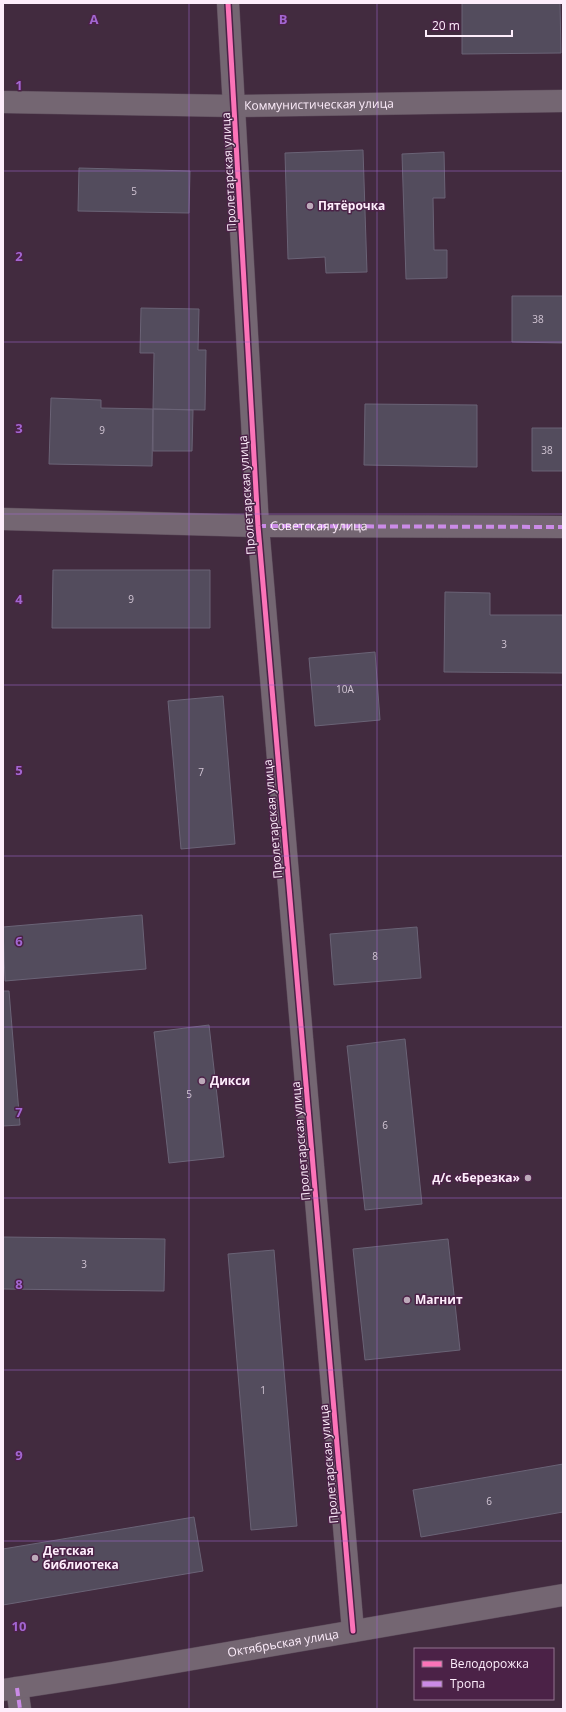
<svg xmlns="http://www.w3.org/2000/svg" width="566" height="1712" font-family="'Open Sans',sans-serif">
<rect width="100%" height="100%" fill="#422b3f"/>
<!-- building -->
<path fill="#534c5d" stroke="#6a6376" d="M462,3H560L561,53L462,54Z
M363,150L367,272L326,273L325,257L288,259L285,153Z
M444,152L445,198H433L434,250H447V278L406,279L402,154Z
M79,168L190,171L189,213L78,211Z
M512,296H563V343L512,342Z
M141,308L199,309L198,350H206L205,410L153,409L154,353H140Z
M51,398L101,400V408L153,409L152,466L49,464Z
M365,404L477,405V467L364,465Z
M153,409L193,410L192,451H153Z
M532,428H563V471H532Z
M53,570H210V628H52Z
M445,592L490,593V615H563V673L444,672Z
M375,652L380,720L315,726L309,658Z
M223,696L235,844L181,849L168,701Z
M142,915L146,969L5,981L3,927Z
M417,927L421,978L334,985L330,934Z
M3,991H9L20,1125L3,1126Z
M209,1025L224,1157L169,1163L154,1032Z
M405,1039L422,1204L365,1210L347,1046Z
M3,1237L165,1239L164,1291L3,1289Z
M448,1239L460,1350L365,1360L353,1249Z
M274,1250L297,1526L251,1530L228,1254Z
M563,1464V1512L421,1537L413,1490Z
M194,1517L203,1571L3,1605V1549Z"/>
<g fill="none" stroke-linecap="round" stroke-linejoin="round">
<defs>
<g id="street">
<path d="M228,3L258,526L353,1631"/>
<path id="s1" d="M3,102L235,106L563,101"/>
<path id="s2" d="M3,519L258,526L563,527"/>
<path d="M17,1688L20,1709"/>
<path id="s3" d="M3,1690L112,1673L563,1595"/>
</g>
</defs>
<!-- street casing -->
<use href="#street" stroke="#5a4858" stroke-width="23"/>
<!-- street -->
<use href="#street" stroke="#746672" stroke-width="22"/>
<!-- quiet -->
<path stroke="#ca8be6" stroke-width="4" stroke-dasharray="8 4" stroke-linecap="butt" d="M258,526L563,527
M17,1688L20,1709"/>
<defs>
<path id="cycleway" d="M228,3L258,526L353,1631"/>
</defs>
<!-- cycleway casing -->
<use href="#cycleway" stroke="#4b2247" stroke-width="8"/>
<!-- cycleway -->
<use href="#cycleway" stroke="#fb73b8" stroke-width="5"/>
</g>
<!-- grid -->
<path fill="none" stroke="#a266d1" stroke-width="1" stroke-opacity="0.55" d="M189,3V1709M377,3V1709M3,171H563M3,342H563M3,514H563M3,685H563M3,856H563M3,1027H563M3,1198H563M3,1370H563M3,1541H563"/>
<!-- markers -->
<g fill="#bca9b9" stroke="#4b2247" stroke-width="1.5">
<circle cx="310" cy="206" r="4"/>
<circle cx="202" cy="1081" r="4"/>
<circle cx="528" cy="1178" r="4"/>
<circle cx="407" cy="1300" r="4"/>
<circle cx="35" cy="1558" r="4"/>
</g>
<g text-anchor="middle" stroke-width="3" stroke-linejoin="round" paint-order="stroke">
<!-- number labels -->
<g font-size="10" fill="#d2c5d4">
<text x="134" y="195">5</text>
<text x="538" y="323">38</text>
<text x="102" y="434">9</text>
<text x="547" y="454">38</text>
<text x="131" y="603">9</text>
<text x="504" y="648">3</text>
<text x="345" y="693">10А</text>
<text x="201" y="776">7</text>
<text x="375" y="960">8</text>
<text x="189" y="1098">5</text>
<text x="385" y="1129">6</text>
<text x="84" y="1268">3</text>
<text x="263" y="1394">1</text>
<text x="489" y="1505">6</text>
</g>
<!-- street labels -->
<g font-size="12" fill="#fdedfb" stroke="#4b2247">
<text dy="4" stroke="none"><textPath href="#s1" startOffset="316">Коммунистическая улица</textPath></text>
<text transform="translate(229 172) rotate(-93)" y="4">Пролетарская улица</text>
<text transform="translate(247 495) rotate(-94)" y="4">Пролетарская улица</text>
<text dy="4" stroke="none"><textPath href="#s2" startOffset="316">Советская улица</textPath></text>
<text transform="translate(273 819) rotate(-95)" y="4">Пролетарская улица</text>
<text transform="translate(301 1141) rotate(-95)" y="4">Пролетарская улица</text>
<text transform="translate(329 1464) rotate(-95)" y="4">Пролетарская улица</text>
<text dy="4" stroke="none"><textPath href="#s3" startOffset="284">Октябрьская улица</textPath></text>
</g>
<!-- poi labels -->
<g font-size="12" font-weight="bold" fill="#fdedfb" stroke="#4b2247" text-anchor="start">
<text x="318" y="210">Пятёрочка</text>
<text x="210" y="1085">Дикси</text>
<text x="520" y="1182" text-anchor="end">д/с «Березка»</text>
<text x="415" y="1304">Магнит</text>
<text x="43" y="1555">Детская<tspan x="43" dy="14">библиотека</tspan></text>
</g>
</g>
<g font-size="13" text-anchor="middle" font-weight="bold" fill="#a266d1" stroke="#4b2247" stroke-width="3" stroke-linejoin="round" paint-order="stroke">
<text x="94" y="24">A</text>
<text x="283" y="24">B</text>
<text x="19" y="90">1</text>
<text x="19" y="261">2</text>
<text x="19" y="433">3</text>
<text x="19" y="604">4</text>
<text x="19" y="775">5</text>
<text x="19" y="946">6</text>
<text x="19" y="1117">7</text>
<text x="19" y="1289">8</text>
<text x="19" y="1460">9</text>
<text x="19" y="1631">10</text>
</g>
<!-- border -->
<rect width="566" height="1712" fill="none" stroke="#fdedfb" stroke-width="8"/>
<!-- legend -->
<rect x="414" y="1648" width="140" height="52" fill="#4b2247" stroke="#92738f"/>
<rect x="422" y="1661" width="20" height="6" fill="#fb73b8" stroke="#92738f"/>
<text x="450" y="1668" font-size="12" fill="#fdedfb">Велодорожка</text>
<rect x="422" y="1681" width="20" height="6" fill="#ca8be6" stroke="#92738f"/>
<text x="450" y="1688" font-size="12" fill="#fdedfb">Тропа</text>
<!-- scale -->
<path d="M426 30v6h86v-6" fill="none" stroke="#fdedfb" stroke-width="2"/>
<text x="432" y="30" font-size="12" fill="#fdedfb" stroke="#4b2247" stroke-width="3" paint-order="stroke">20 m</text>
</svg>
